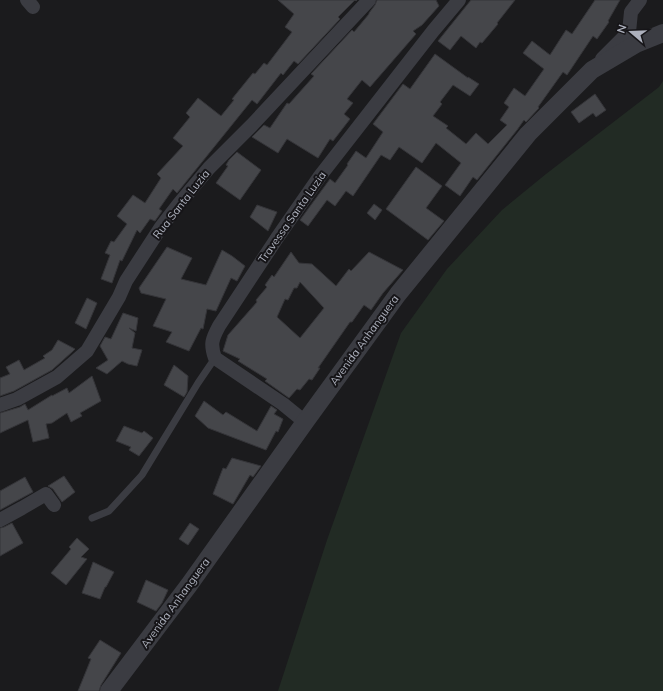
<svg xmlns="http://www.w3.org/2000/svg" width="663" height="691" font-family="Mulish,sans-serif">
<rect width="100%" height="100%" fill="#1b1b1d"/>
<!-- green -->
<path fill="#222b24" d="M663,81V691H278L327,540L401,333L447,269L502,210L546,174L659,87Z"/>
<!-- building -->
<path fill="#45464a" stroke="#353539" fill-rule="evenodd" d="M278,0H357L356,1L355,0L338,17L340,19L298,64L294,61L283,75L281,73L257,104L252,100L177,193L173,189L159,209L162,211L155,221L150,219L140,233L137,230L122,261L120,260L112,283L101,279L110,255L105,253L111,241L114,242L127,224L117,216L133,195L145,203L161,178L157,174L183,146L173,138L190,117L186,113L198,98L221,116L234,100L232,99L253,73L255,74L264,63L267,65L292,32L285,27L294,14Z
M377,0H436L439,6L422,25L413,31L416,34L370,87L362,80L347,99L353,103L344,114L350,119L333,141L330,139L318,158L287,139L278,153L252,137L264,125L270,128L287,103L289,104L314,76L311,74L352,30L354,32L369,14V13L375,5Z
M471,0H515L497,23L498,24L482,43L480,42L476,48L461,36L450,50L438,41Z
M595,0H620L608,21L609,22L597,39L593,36L567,75L563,72L538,107L539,108L526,122L524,120L517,130L477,180L473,177L460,196L445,185L461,163L436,143L422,163L399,147L390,160L381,155L353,196L346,191L335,206L327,200L308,226L300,220L330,179L335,183L348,165L347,164L356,151L366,158L383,132L373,124L403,84L410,89L435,54L468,78V77L479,84L470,96L453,85L440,102L442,104L433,116L448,126L446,128L466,144L476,133L488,144L507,125L500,120L509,107L504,103L514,88L525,96L544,69L523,53L532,41L550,55L566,30L572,34Z
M595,94L606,110L596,117L593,113L579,123L571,112Z
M237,152L261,170L240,200L216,183L228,166L226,165L229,160Z
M416,167L442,186L426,208L444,221L428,240L386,209Z
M374,204L382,210L375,220L367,213Z
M257,205L277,212L268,231L250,217Z
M167,247L192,258L181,279L206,285L222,250L232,256L245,266L237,281L231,278L216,311L207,309L203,329L201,328L189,351L166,342L172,332L153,326L166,299L141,293L139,288Z
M291,252L299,263L312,264L336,286L349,269L351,271L369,252L403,270L383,293L371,310L364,305L352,322H350L318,368H320L312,380L309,379L300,390L297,389L289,398L265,381L267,379L238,361L240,359L223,351L228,335L257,302L256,300L267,287L265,285L272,275L274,277ZM300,282L324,308L300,338L277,317L285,299L288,300L294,288H297Z
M87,298L97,303L86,329L75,323Z
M123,313L138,318L136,331L129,328L135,333L132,348L142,350L137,366L128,364L122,361L107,374L96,368L108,360L100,346L105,337L111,339Z
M58,340L75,349L72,352L52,370L14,391L0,396V378L10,374L6,367L19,360L24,370L45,358L43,356L52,350Z
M174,365L188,376L187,392L184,397L164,385Z
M92,376L101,401L80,413L82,416L71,422L67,413L52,423L46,424L49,438L33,442L28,420L0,433V413L20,407L25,404L28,410L52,395V396L67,388L69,393Z
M204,401L223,415L226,412L257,431L271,406L277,410L274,414L283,419L278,432L276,431L266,450L208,428L195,416Z
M124,426L142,433L144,431L153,438L139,456L129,450L131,447L116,441Z
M232,458L261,466L253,477L250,475L233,504L213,494L223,468L226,469Z
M64,476L75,492L62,502L53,489L48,486Z
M25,477L33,492L0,510V491Z
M12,523L23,543L0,556V528L4,527Z
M190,523L199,529L188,545L179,539Z
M77,538L89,549L81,557L87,559L66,585L51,573L71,549L69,547Z
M93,562L114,572L106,587H105L100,599L82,593Z
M146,580L168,590L162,603L156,611L137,602Z
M100,640L121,653L101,685L99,691H78L91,659L88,658Z"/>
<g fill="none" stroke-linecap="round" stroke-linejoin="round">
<!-- service -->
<path stroke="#3b3c42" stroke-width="7" d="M92,518L109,511L142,475L198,383L215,358"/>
<!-- minor -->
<path stroke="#3b3c42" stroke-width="14" d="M27,0L33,7
M602,59L629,32L631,12L640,0
M0,405L17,399L57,377L87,351L119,297L126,281L161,227L178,205L209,168L252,125L369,0
M305,422L283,404L215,358C210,344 212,339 219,326L277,238L320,176L433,31L459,0
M0,520L22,508L46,494L54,505"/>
<!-- tertiary -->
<path stroke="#3b3c42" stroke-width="18" d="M109,691L189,585L305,422L398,294L528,134L592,70L636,44L663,33"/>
</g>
<g text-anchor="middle" stroke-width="4" stroke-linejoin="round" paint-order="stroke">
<!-- street labels -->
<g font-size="11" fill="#adb1bd" stroke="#161518">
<text transform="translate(181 204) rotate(-52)" y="4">Rua Santa Luzia</text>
<text transform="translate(292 217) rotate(-55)" y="4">Travessa Santa Luzia</text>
<text transform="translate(364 340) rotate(-54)" y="4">Avenida Anhanguera</text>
<text transform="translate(175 603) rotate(-54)" y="4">Avenida Anhanguera</text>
</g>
</g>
<!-- north arrow -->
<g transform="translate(631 32) rotate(289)" stroke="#161518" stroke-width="3" paint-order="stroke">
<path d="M0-3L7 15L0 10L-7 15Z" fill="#adb1bd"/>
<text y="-6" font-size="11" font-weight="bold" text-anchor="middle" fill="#adb1bd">N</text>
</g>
</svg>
